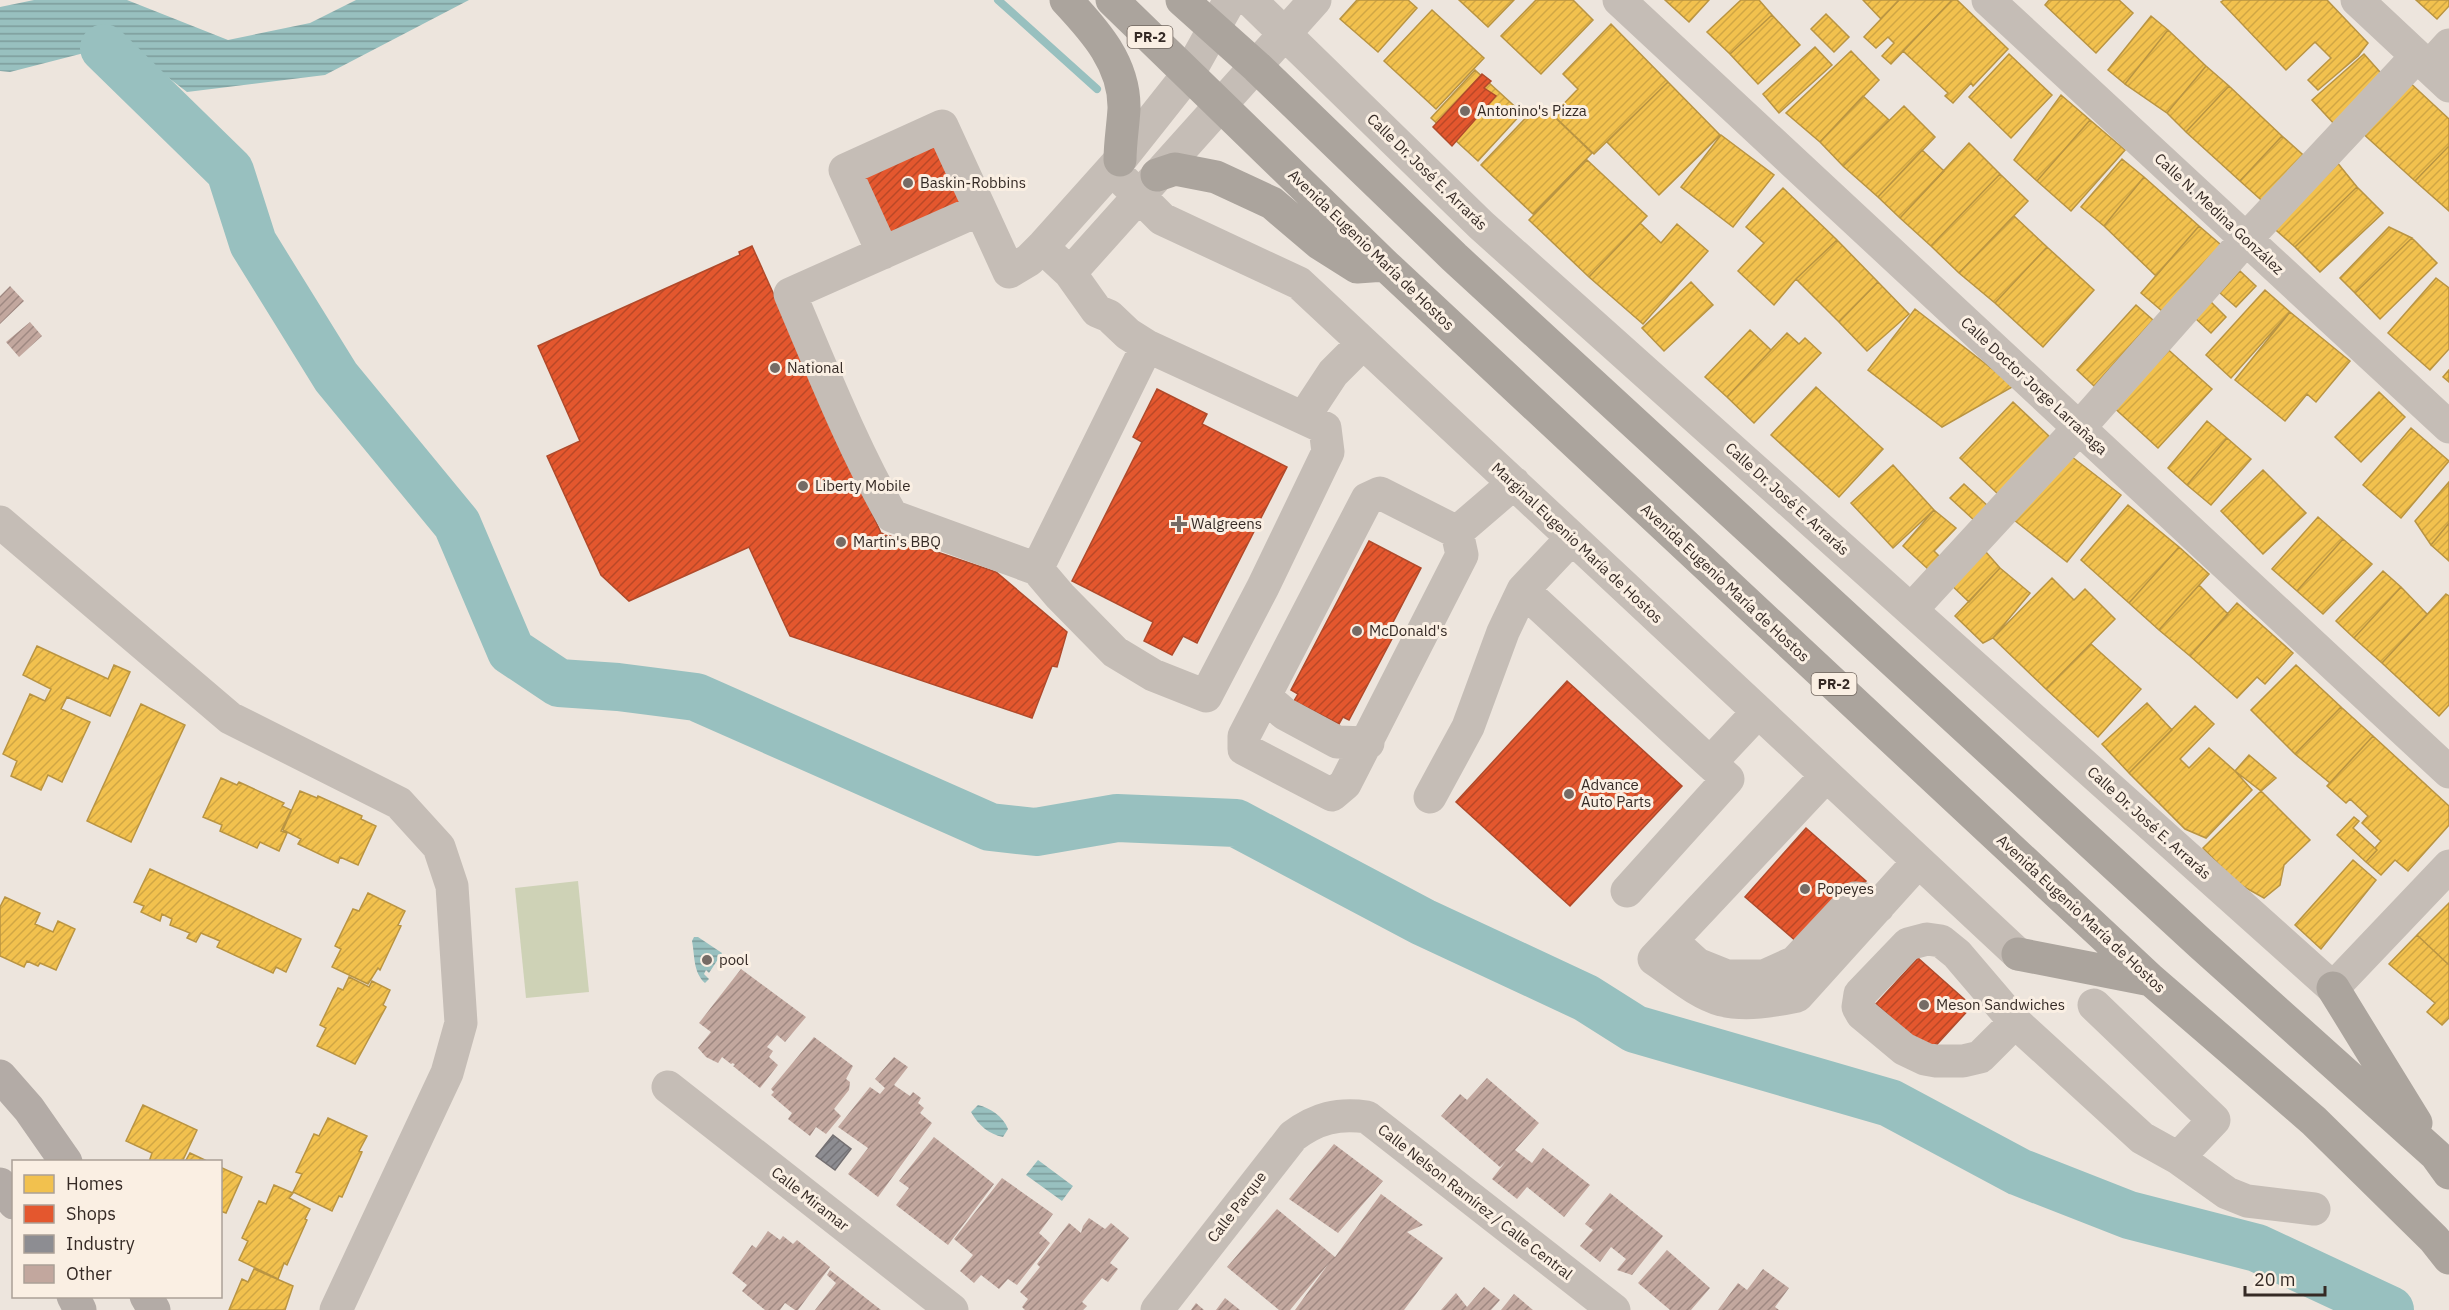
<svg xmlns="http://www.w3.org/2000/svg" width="2449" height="1310" font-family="'IBM Plex Sans',sans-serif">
<defs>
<pattern id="water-rules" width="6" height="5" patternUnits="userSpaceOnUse" patternTransform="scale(1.5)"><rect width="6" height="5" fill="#98c0bf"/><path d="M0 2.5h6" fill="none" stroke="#7d9c9b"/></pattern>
<pattern id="homes-hatch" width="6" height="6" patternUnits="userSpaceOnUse" patternTransform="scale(1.5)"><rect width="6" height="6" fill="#f2c14e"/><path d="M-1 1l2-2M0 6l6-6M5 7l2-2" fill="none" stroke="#d0a644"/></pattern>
<pattern id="shops-hatch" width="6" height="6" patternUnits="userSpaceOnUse" patternTransform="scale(1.5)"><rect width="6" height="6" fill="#e4572e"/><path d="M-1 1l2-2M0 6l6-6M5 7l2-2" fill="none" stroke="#ba4827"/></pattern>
<pattern id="industry-hatch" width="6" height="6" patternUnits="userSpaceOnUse" patternTransform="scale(1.5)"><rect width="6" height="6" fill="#8d8d92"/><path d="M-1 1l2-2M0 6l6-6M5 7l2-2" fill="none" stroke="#747377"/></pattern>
<pattern id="building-hatch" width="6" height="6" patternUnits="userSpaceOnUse" patternTransform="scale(1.5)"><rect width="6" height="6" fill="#c2a79e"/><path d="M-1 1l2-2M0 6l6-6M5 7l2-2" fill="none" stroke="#9e8881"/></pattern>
</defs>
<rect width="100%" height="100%" fill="#ede5dd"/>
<!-- garden -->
<path fill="#ced2b6" d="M578,881L589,992L526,998L515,888Z"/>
<!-- water -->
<path fill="url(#water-rules)" d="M34,0H127L228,40L310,23L356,0H469L325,75L187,92L123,43L10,72L0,71V7Z
M694,937H698L722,953L709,973L706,970L704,974L709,979L705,983C693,972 695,956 692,941Z
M978,1105C990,1108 1003,1116 1008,1129L1003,1137C989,1134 979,1126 971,1112Z
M1038,1160L1073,1186L1062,1201L1026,1175Z"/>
<!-- homes -->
<path fill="url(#homes-hatch)" stroke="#b99442" stroke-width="1.5" d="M1357,0H1408L1417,8L1378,52L1340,19Z
M1459,0H1514L1488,27Z
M1536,0H1573L1593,20L1541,74L1501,36Z
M1665,0H1709L1689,22Z
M1741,0H1759L1772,15L1730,54L1707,32Z
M1863,0H1899L1881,19Z
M1899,0H1952L1891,64L1882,56L1894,43L1888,37L1876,48L1864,37Z
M1952,0H1957L2008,49L1973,86L1971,83L1953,103L1945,96L1948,93L1903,51Z
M2049,0H2119L2133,13L2096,53L2045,5Z
M2224,0H2327L2368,43L2358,56L2318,90L2308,80L2331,58L2315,42L2286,70L2221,2Z
M2416,0H2449V6L2437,19Z
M1432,10L1484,58L1436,109L1384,61Z
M1826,14L1849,37L1834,52L1811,29Z
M1772,15L1800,45L1758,84L1730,54Z
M2151,16L2168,30L2125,84L2108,70Z
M1611,24L1668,82L1594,154L1553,115L1578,89L1563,74Z
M2168,30L2206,66L2167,113L2125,84Z
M1815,47L1832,65L1779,113L1763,94Z
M1851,51L1879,80L1820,142L1786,113Z
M2009,54L2052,95L2011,138L1969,97Z
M2364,54L2387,80L2336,126L2312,100Z
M2206,66L2229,86L2186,132L2167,113Z
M1475,70L1522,113L1478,161L1431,118Z
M2406,79L2449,119V146L2415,181L2359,130Z
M1668,82L1720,135L1659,195L1607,142Z
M2229,86L2282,136L2240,181L2186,132Z
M2061,95L2090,120L2037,181L2014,160Z
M1863,96L1889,120L1843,166L1820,142Z
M1540,103L1592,153L1533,214L1481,165Z
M1904,106L1935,137L1878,197L1843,166Z
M2090,120L2125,150L2071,211L2037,181Z
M1721,135L1774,175L1733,227L1681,187Z
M2282,136L2311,162L2269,207L2240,181Z
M1969,143L2000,174L1931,246L1900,218Z
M2449,146V211L2415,181Z
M1922,150L1944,171L1900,218L1878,197Z
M2122,159L2144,177L2104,226L2081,207Z
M1587,160L1647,216L1589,277L1529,220Z
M2336,161L2357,187L2295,247L2269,224Z
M2000,174L2028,201L1959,273L1931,246Z
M2144,177L2199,226L2156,276L2104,226Z
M2357,187L2383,213L2320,272L2295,247Z
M1783,188L1837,240L1796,279L1774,305L1738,271L1764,243L1746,227Z
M2014,216L2047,247L1995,303L1959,273Z
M1640,223L1661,243L1677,224L1708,251L1643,324L1589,277Z
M2199,226L2227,250L2169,317L2141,293Z
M2389,227L2412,238L2355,293L2340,278Z
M2412,238L2437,263L2380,319L2355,293Z
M1837,240L1878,282L1839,322L1796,279Z
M2047,247L2094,290L2043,347L1995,303Z
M2240,271L2256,286L2236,307L2220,293Z
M2436,278L2449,288V349L2430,370L2388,333Z
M1691,282L1713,305L1664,351L1642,328Z
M1878,282L1909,314L1867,351L1839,322Z
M2265,290L2290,312L2231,378L2206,355Z
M2210,301L2226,317L2211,333L2194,317Z
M2136,305L2153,320L2094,386L2077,370Z
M1915,309L2014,386L1942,427L1868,370Z
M2290,312L2350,361L2316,402L2307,394L2285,421L2235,380Z
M1750,330L1771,350L1727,397L1705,377Z
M1787,333L1799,344L1805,338L1821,353L1754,423L1727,397Z
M2163,345L2212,389L2158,448L2110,404Z
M2449,370V382L2443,377Z
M1816,387L1883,449L1839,497L1771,435Z
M2379,392L2405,417L2361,462L2335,437Z
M2013,402L2051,438L1998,494L1960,458Z
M2207,421L2227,438L2187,485L2168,468Z
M2411,428L2449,461L2401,518L2363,485Z
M2227,438L2251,459L2211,505L2187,485Z
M2067,453L2121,495L2067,562L2014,520Z
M1893,465L1934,510L1893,548L1851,503Z
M2263,470L2306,513L2263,554L2221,511Z
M2449,482V523L2431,545L2415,521Z
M1964,484L1989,507L1975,521L1950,498Z
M2128,505L2179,547L2129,603L2081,560Z
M1934,510L1956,528L1934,551L1940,557L1928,569L1903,546Z
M2318,517L2343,539L2297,591L2272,569Z
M2449,523V561L2431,545Z
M2343,539L2372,564L2323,614L2297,591Z
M1978,543L2000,568L1969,602L1946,580Z
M2179,547L2209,574L2159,630L2129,603Z
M2000,568L2030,593L1993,638L1983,643L1955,616Z
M2383,571L2401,587L2354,638L2336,621Z
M2052,578L2074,600L2085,589L2115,619L2046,689L1993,638Z
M2199,585L2228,614L2190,656L2159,630Z
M2401,587L2427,614L2382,663L2354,638Z
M2446,594L2449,596V705L2439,716L2382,663Z
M2237,603L2293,653L2265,684L2257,677L2237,698L2190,656Z
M2091,644L2141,689L2098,737L2046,689Z
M37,646L108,679L114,665L130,672L110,716L67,697L61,709L90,722L62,782L48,775L41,790L11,776L17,761L3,754L30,694L45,701L51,689L23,675Z
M2296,665L2341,707L2295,754L2251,710Z
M2147,703L2172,730L2129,773L2102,744Z
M141,704L185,725L131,842L87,821Z
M2195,706L2214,724L2180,759L2189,768L2209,748L2235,771L2252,790L2206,838L2185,829L2129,773Z
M2341,707L2373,736L2330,783L2295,754Z
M2373,736L2449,806V825L2408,871L2395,860L2381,875L2366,862L2377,850L2375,848L2381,841L2362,823L2368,816L2350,799L2346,803L2327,786Z
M2249,755L2276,778L2261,791L2235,771Z
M221,778L237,785L239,782L284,803L282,806L291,810L281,831L287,833L279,851L260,842L257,848L220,831L222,825L203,817Z
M300,791L317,798L318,796L362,816L361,819L376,826L358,865L340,857L338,863L298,844L301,839L283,830Z
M2261,791L2310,840L2284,865L2280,885L2264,898L2237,883L2203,848Z
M2354,817L2359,821L2353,828L2377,850L2366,862L2337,835Z
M2353,860L2376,880L2321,949L2295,925Z
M150,869L301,939L286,972L276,967L273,973L217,947L220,941L201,933L196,942L187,938L190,933L170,925L172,919L162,914L160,921L141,912L144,906L134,902Z
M368,893L405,911L398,925L401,926L380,970L378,968L368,984L332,967L341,949L335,946L353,909L359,911Z
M5,897L40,913L35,924L53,932L58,921L75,929L56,970L40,963L38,966L27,961L24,967L0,956V907Z
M2449,903V965L2417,935Z
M2417,935L2449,965V1018L2442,1025L2427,1012L2435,1003L2389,964Z
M349,977L369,987L372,981L390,990L383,1005L386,1007L355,1064L317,1046L326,1028L320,1025L338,988L343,990Z
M143,1105L197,1130L182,1162H149L152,1153L126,1141Z
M328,1118L367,1136L359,1151L362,1152L342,1197L339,1196L332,1211L293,1192L302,1174L296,1172L314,1134L319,1136Z
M190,1153L209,1162H185Z
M220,1167L242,1177L226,1213L220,1211Z
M274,1185L293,1193L289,1198L310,1209L305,1219L307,1220L287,1265L284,1263L278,1279L239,1260L248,1241L242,1238L259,1201L266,1204Z
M254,1269L293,1286L285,1310H229L242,1279L248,1282Z"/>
<!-- shops -->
<path fill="url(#shops-hatch)" stroke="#b04a2b" stroke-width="1.5" d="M1482,74L1491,81L1484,88L1496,96L1452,146L1433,127Z
M933,140L962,202L887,236L858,174Z
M752,246L881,533L996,572L1067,632L1057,667L1052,666L1032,718L790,636L749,547L629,601L601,575L547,456L580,441L538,346L740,255L739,252Z
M1157,389L1207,414L1202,424L1287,467L1197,643L1183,636L1172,655L1144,641L1153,622L1072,581L1142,442L1133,437Z
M1369,541L1421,568L1389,630L1395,633L1349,720L1343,717L1339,724L1294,701L1298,694L1291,690Z
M1567,681L1682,786L1570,906L1456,802Z
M1806,828L1866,881L1805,949L1745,897Z
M1918,958L1972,1006L1930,1052L1876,1004Z"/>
<!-- industry -->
<path fill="url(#industry-hatch)" stroke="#736f71" stroke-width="1.5" d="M833,1135L851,1149L835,1170L816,1156Z"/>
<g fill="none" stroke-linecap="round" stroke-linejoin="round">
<!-- stream -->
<path stroke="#98c0bf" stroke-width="8" d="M998,0L1097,89"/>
<!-- river -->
<path stroke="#98c0bf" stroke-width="48" d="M104,48L230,171L253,243L336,377L457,524L511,651L559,683L618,687L696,697L990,827L1036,832L1117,818L1236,823L1423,922L1586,998L1635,1029L1890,1103L2019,1172L2129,1215L2257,1248L2390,1310"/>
</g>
<!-- building -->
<path fill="url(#building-hatch)" d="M10,286L24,301L0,324V296Z
M30,322L42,336L19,357L6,342Z
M741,969L806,1017L785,1042L777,1035L767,1047L773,1051L769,1057L778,1065L760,1088L733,1066L735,1065L733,1063L731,1064L722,1057L718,1063L706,1057L698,1048L711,1032L699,1023Z
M814,1037L853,1066L846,1079L850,1082L849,1090L834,1109L841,1116L826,1134L816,1127L810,1136L788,1119L792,1113L771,1095L774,1092L771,1089Z
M894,1057L908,1067L894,1085L910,1096L913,1092L921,1098L918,1103L924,1108L920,1113L932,1123L878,1197L848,1174L868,1148L838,1127L870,1087L880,1094L885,1088L875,1079Z
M1487,1078L1539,1123L1515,1150L1532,1163L1543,1148L1590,1185L1564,1217L1527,1187L1517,1199L1492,1179L1506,1161L1500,1167L1441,1116L1460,1094L1467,1100Z
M934,1137L994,1184L948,1245L896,1205L909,1188L899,1181Z
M1334,1144L1383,1181L1338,1233L1289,1199Z
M1002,1178L1053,1214L1039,1233L1050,1243L1017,1285L1008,1279L999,1289L981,1275L974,1283L960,1271L973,1255L954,1239Z
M1610,1193L1663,1236L1632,1275L1617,1270L1626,1259L1611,1247L1600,1262L1580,1246L1593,1230L1585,1224Z
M1381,1194L1423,1225L1407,1232L1443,1258L1404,1310H1295L1329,1263L1290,1310H1279L1227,1267L1277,1209L1335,1257Z
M1089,1218L1105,1229L1111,1223L1129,1238L1110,1263L1118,1269L1108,1282L1102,1278L1082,1302L1087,1306L1083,1310H1025L1022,1307L1028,1299L1020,1292L1040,1267L1037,1264L1069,1223L1081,1233L1083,1226Z
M768,1231L780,1240L783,1236L793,1244L797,1240L830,1267L798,1310H795L785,1303L780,1310H765L742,1291L747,1285L732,1273L752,1245L756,1248Z
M1667,1250L1710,1288L1691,1310H1670L1638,1283Z
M1763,1269L1789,1288L1775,1307L1779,1310H1718L1738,1283L1747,1290Z
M830,1270L881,1310H815L836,1283L827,1275Z
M1484,1287L1500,1300L1491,1310H1441L1456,1293L1467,1307Z
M1514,1294L1533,1310H1501Z
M1225,1298L1240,1310H1216Z
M1196,1303L1204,1310H1191Z"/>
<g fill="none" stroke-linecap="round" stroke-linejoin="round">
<!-- minor -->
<path stroke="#c5bdb6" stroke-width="33" d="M1250,0L1481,225L2333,988L2449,866
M1619,0L2449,772
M1988,0L2449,427
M2357,0L2449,86
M2429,67L2449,45
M1112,169L1162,219L1299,283L2018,954
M979,210L790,294C822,369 852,446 892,516L1037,569L1060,596L1115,652L1153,675L1206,696L1263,587L1328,452L1325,428L1147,346
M883,253L845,170L942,126L1009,272L1029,260L1042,247L1120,160L1189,73L1230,0
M1070,273L1315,0
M1304,417L1333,373L1363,343
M0,522L230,718L399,803L439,847L452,886L461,1023L447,1073L336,1310
M1457,532L1462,555L1345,784L1332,795L1244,749V736L1367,499L1380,493L1457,532L1514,483
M1572,538L1523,590L1710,763
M1037,569L1147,346L1128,334L1109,316L1097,311L1070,273L1042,247
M1911,610L2079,428L2246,239L2417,56
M1265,697L1285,714L1337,742L1368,743
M1826,776L1654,959C1675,973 1697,993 1722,1000C1746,1006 1773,1001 1797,996L1918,862
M1430,797L1468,727L1503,632L1523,590
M1627,891L1728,779L1710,763L1758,712
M1927,939L1941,941L1957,954L2015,1022L1980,1057L1963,1061H1936L1925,1059L1904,1049L1862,1014L1858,1007L1860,994L1908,944Z
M1675,944L1697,964L1727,976H1764L1795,962L1855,898L1865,899L1878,907
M2015,1022L2142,1138L2178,1158L2214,1120L2094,1005
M668,1087L952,1310
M2178,1158L2227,1193L2247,1201L2314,1209
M1157,1310L1293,1136C1317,1118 1338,1113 1367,1117L1614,1310"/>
<!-- major -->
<path stroke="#b3aba6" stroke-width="33" d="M0,1076L29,1109L66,1162
M0,1184L14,1203
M73,1296L80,1310
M146,1296L154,1310"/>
<!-- highway -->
<path stroke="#aba49d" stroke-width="33" d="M1066,0C1095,31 1125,64 1124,109C1123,126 1120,143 1120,160
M1112,0L1385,265L2151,980L2314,1121L2434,1239L2449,1258
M1182,0L1257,67L1454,257L2201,944L2436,1155L2449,1173
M1157,175L1175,169L1216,177L1272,203L1319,243L1357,267L1385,265
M2018,954L2151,980
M2333,988L2416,1123"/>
</g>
<!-- markers -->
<g fill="#756b65" stroke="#faefe3" stroke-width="2">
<circle cx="1465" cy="111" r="6"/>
<circle cx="908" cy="183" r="6"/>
<circle cx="775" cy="368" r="6"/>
<circle cx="803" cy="486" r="6"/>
<path d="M1176 515h6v6h6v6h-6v6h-6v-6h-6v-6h6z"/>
<circle cx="841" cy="542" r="6"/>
<circle cx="1357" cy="631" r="6"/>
<circle cx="1569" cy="794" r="6"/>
<circle cx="1805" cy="889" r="6"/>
<circle cx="707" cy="960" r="6"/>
<circle cx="1924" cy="1005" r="6"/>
</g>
<g text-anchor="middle" stroke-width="6" stroke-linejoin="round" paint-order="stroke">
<!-- shield labels -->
<g fill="#faefe3" stroke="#70655e" stroke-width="1.5">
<rect x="1127.5" y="26" width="45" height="22" rx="4.5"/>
<rect x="1811.5" y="673" width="45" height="22" rx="4.5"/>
</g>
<g font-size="14" font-weight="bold" fill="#352a25">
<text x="1150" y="42">PR-2</text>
<text x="1834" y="689">PR-2</text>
</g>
<!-- poi labels -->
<g font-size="15" fill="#352a25" stroke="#faefe3" text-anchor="start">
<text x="1477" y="116">Antonino's Pizza</text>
<text x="920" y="188">Baskin-Robbins</text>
<text x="787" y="373">National</text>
<text x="815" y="491">Liberty Mobile</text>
<text x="1191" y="529">Walgreens</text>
<text x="853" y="547">Martin's BBQ</text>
<text x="1369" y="636">McDonald's</text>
<text x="1581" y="790">Advance<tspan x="1581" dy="17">Auto Parts</tspan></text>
<text x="1817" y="894">Popeyes</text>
<text x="719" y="965">pool</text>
<text x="1936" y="1010">Meson Sandwiches</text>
</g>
<!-- street labels -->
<g font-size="15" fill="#352a25" stroke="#faefe3">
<text transform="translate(1427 172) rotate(44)" y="5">Calle Dr. José E. Arrarás</text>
<text transform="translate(2219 214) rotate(43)" y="5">Calle N. Medina González</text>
<text transform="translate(1371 250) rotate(44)" y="5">Avenida Eugenio María de Hostos</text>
<text transform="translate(2034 386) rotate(43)" y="5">Calle Doctor Jorge Larrañaga</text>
<text transform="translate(1787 499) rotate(42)" y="5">Calle Dr. José E. Arrarás</text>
<text transform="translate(1577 543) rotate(43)" y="5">Marginal Eugenio María de Hostos</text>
<text transform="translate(1725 583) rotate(43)" y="5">Avenida Eugenio María de Hostos</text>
<text transform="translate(2149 823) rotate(42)" y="5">Calle Dr. José E. Arrarás</text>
<text transform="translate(2081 914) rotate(43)" y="5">Avenida Eugenio María de Hostos</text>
<text transform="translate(810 1199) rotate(38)" y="5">Calle Miramar</text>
<text transform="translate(1475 1202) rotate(38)" y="5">Calle Nelson Ramírez / Calle Central</text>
<text transform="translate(1237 1207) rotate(-52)" y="5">Calle Parque</text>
</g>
</g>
<!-- legend -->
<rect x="12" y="1160" width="210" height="138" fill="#faefe3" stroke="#aba097" stroke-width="1.5"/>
<rect x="24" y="1175" width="30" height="18" fill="#f2c14e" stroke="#aba097" stroke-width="1.5"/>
<text x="66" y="1190" font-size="18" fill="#352a25">Homes</text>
<rect x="24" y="1205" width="30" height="18" fill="#e4572e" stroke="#aba097" stroke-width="1.5"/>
<text x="66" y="1220" font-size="18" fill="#352a25">Shops</text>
<rect x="24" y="1235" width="30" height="18" fill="#8d8d92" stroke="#aba097" stroke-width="1.5"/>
<text x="66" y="1250" font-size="18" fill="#352a25">Industry</text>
<rect x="24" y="1265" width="30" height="18" fill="#c2a79e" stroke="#aba097" stroke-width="1.5"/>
<text x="66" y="1280" font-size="18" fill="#352a25">Other</text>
<!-- scale -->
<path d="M2245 1286v9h80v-9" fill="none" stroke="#352a25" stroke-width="3"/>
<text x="2254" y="1286" font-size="18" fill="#352a25" stroke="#faefe3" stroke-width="4.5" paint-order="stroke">20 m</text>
</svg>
